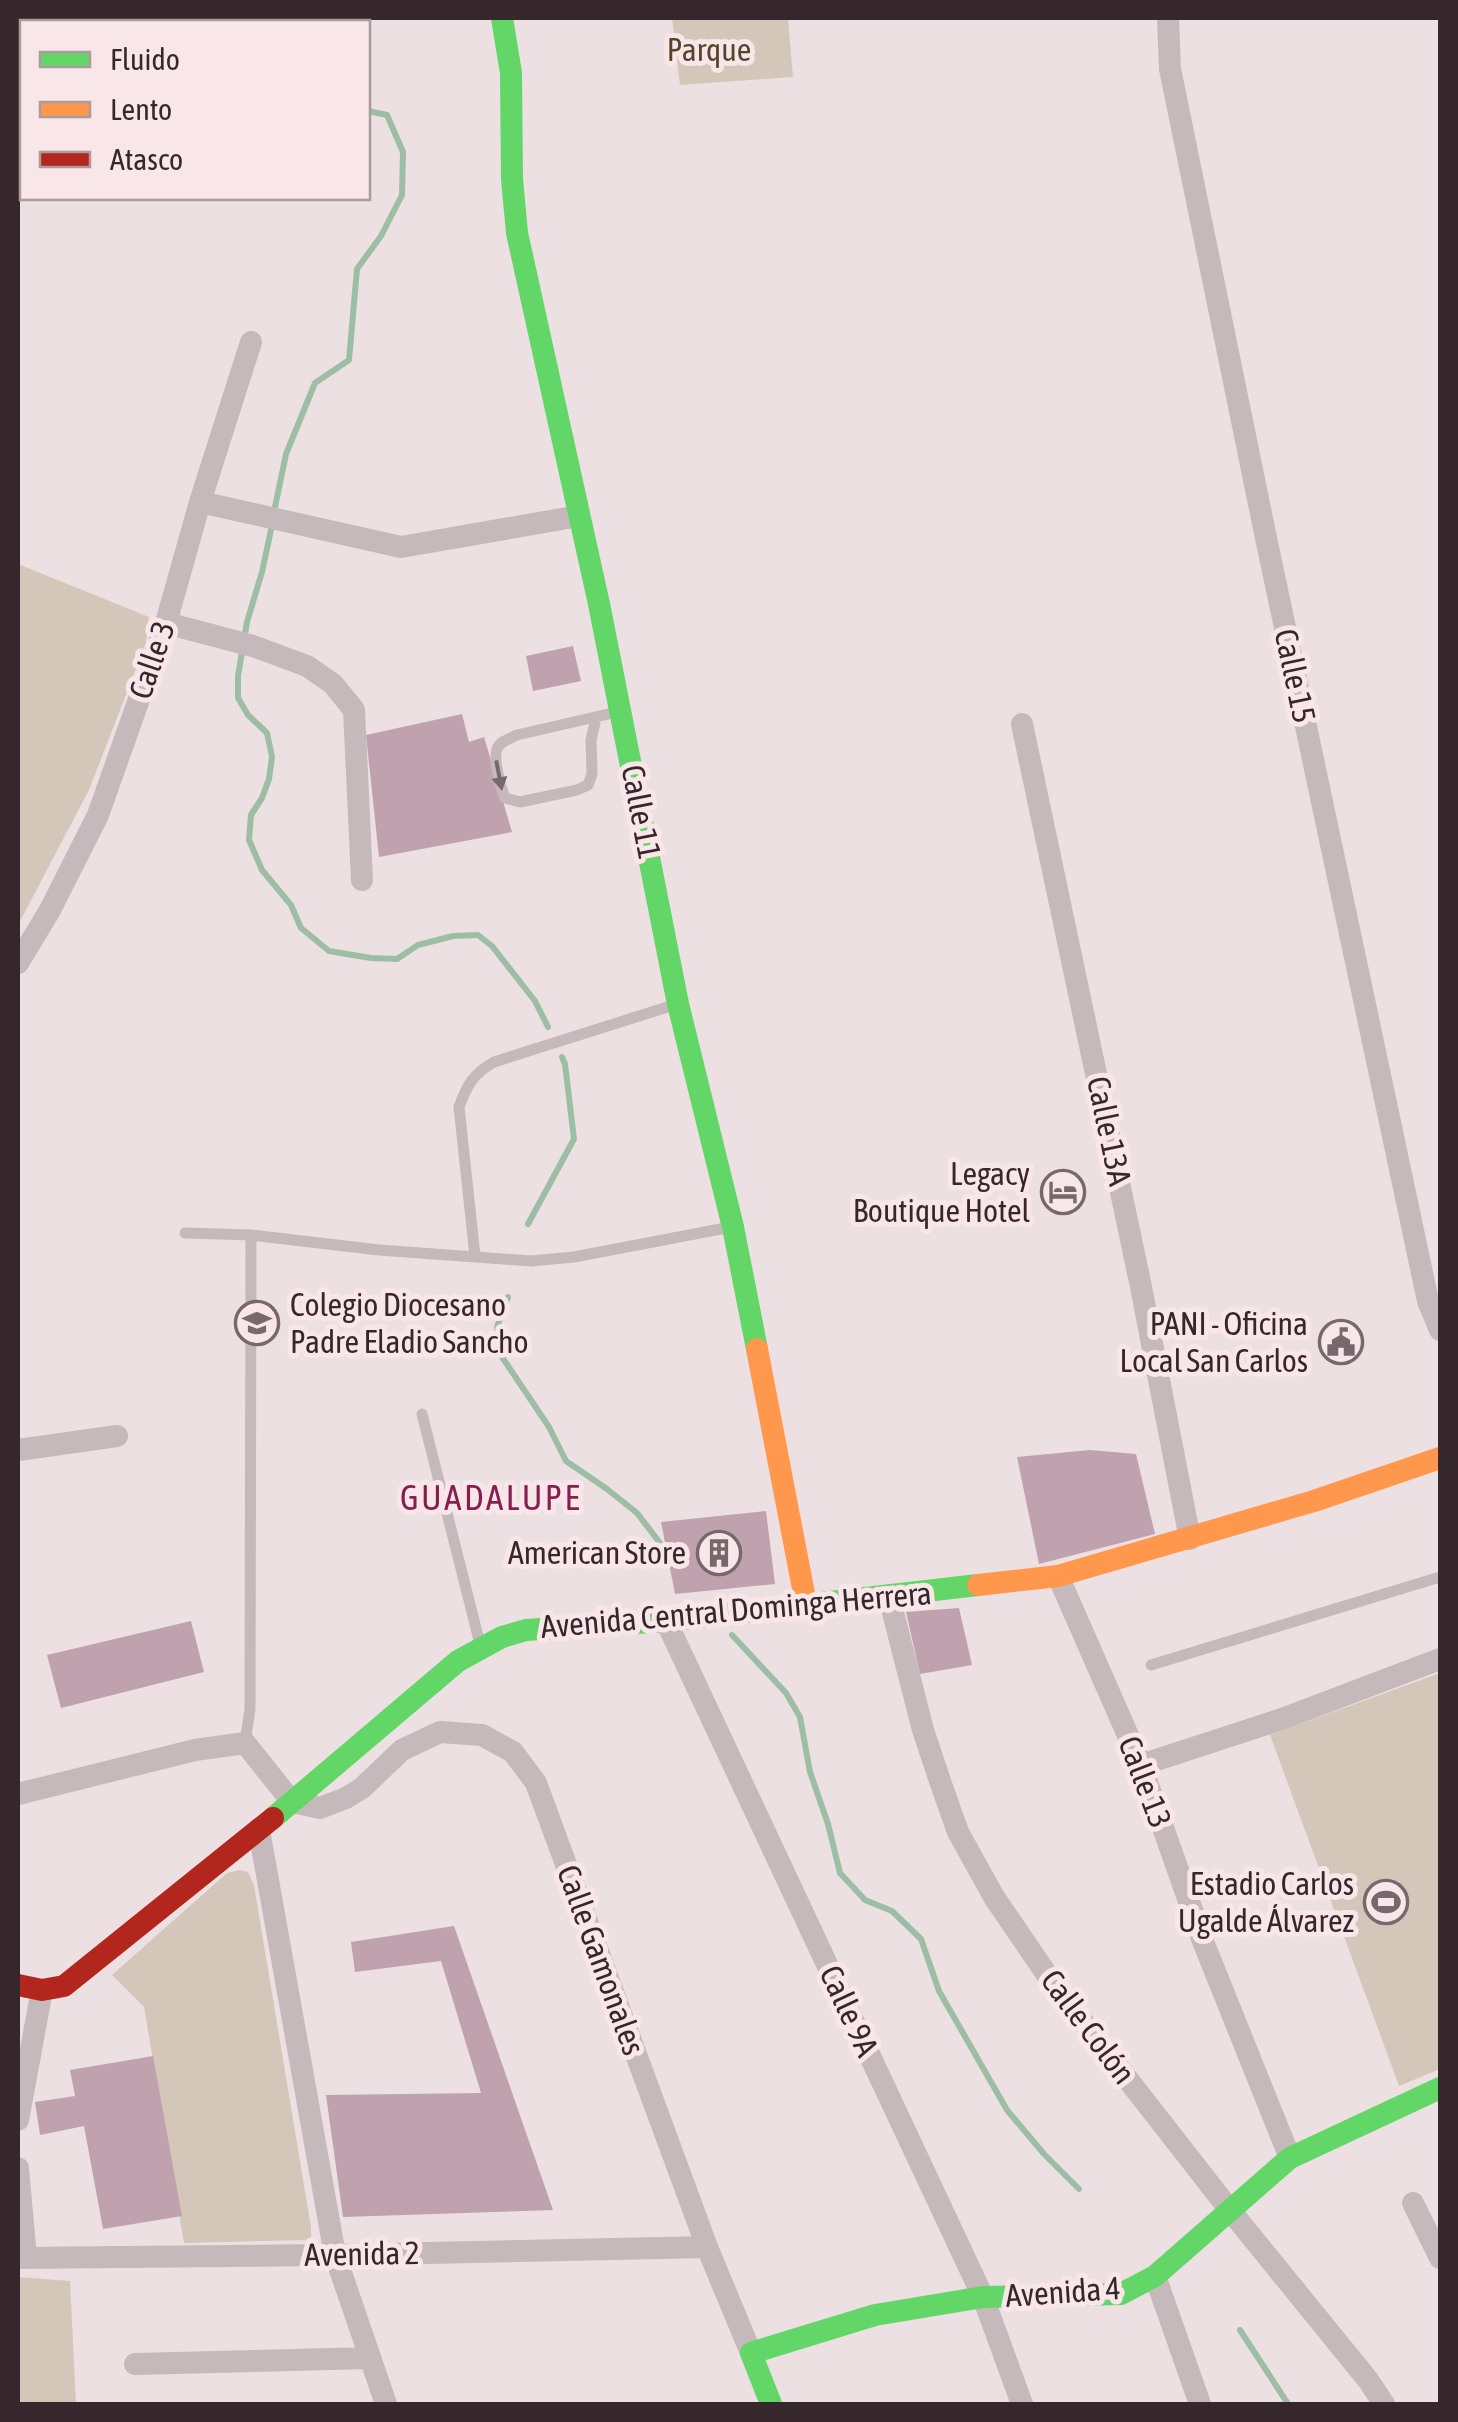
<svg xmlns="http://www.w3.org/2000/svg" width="1458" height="2422" font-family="'Asap Condensed',sans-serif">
<rect width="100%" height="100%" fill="#ece0e2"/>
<!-- green -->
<path fill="#d4c7ba" d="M672,18H788L793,77L680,85Z
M18,564L149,617L146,643L89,790L18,925Z
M1440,1673V2069L1399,2086L1270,1735Z
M240,1870L248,1872L254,1885L311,2227V2237L305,2240L184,2243L144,2007L112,1975L227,1873Z
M18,2277L70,2281L76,2404H18Z"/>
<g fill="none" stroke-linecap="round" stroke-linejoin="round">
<!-- stream -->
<path stroke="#9cbea5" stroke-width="6" d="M301,22L304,18
M274,512L286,454L315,383L349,360L357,269L381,236L402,195L403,152L387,115L368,111
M272,525L262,572L247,622L238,676V698L248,715L267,733L272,757L269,779L262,798L251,815L249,840L262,870L291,905L301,928L329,951L371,958L397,959L418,945L453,936L478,935L492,946L535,1001L548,1027
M528,1224L574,1139L565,1064L562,1057
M508,1297L497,1327L500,1354L549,1427L566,1461L607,1489L637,1513L670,1556
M732,1635L786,1693L800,1717L810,1772L828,1824L840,1873L865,1900L892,1911L921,1939L939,1991L1007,2110L1044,2154L1079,2189
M1240,2330L1288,2404"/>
</g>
<!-- building -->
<path fill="#c0a1ae" d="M573,646L581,681L533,691L526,656Z
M462,714L469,742L484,737L512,832L379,857L366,735Z
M1090,1450L1136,1454L1155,1534L1039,1564L1017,1457Z
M766,1511L775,1584L675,1594L661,1522Z
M959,1608L972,1665L920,1674L906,1612Z
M191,1621L204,1672L61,1708L47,1655Z
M454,1926L553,2210L343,2217L326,2095L481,2093L441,1961L355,1972L351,1942Z
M153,2056L182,2216L103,2229L84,2126L40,2135L35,2102L75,2096L70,2070Z"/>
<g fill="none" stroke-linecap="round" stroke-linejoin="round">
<!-- lane -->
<path stroke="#c5b9bc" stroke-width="11" d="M596,718L591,740L592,774L588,785L577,790L520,802L505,798C501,788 493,759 497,749C500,741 509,739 517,735L617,712
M185,1233L251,1235L379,1250L531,1261L574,1257L731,1227
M475,1256L459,1107C467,1085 473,1074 494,1062L677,1004
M422,1414L480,1644
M1151,1665L1440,1577
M245,1743L250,1709L251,1235"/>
<!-- street -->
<path stroke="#c5b9bc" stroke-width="22" d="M1168,18L1170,69L1266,538L1428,1301L1440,1330
M200,502L401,547L579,516
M166,623L253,646L307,666L333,684L354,710L362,880
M1022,724L1140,1282L1190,1539
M18,963L50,910L98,815L166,623L200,502L251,342
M18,1450L117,1436
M1058,1576L1141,1765L1204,1944L1290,2158
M889,1597L923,1730L940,1781L958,1832L994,1897L1054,1985L1229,2209L1368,2380L1384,2404
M666,1621L983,2297L1022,2404
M1141,1765L1282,1719L1440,1659
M18,1794L195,1750L245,1743L292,1802L320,1808L346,1798L362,1788L402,1750L440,1732L482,1735L513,1752L536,1783L707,2247L751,2353
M259,1830L335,2255L386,2404
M18,2120L42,1990
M18,2168L26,2258
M1413,2203L1440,2258
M18,2258L335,2255L707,2247
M1155,2276L1200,2404
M135,2364L369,2358"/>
<!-- fast -->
<path stroke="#63d668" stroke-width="22" d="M502,18L511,73L512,179L517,233L599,604L678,1004L733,1227L757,1349
M273,1818L458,1661L502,1637L526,1630L666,1621L978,1585
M771,2404L751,2353L875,2315L983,2297L1121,2294L1155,2276L1290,2158L1440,2088"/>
<!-- slow -->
<path stroke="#ff974d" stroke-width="22" d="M757,1349L806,1604
M978,1585L1058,1576L1314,1501L1440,1458"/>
<!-- jam -->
<path stroke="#b3261e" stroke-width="22" d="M18,1985L42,1990L64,1986L273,1818"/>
</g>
<!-- one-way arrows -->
<defs><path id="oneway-solid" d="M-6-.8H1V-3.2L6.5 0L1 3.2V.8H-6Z" transform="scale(2.5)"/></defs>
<use fill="#76696d" href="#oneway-solid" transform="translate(499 775) rotate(79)"/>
<!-- icons -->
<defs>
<symbol id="hotel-ring" viewBox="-11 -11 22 22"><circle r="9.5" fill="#f9e6e9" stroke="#76686c" stroke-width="1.5"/><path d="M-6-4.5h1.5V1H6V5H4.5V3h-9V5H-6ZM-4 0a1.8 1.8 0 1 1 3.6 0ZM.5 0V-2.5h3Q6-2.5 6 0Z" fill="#76686c"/></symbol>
<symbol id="school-ring" viewBox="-11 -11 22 22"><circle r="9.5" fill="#f9e6e9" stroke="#76686c" stroke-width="1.5"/><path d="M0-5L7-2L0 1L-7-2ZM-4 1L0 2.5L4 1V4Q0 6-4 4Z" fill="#76686c"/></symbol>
<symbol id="civic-ring" viewBox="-11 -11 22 22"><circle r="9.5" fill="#f9e6e9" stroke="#76686c" stroke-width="1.5"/><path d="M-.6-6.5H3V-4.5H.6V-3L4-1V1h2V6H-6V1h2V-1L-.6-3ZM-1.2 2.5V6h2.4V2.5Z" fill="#76686c"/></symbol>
<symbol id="building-ring" viewBox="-11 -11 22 22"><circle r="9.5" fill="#f9e6e9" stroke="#76686c" stroke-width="1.5"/><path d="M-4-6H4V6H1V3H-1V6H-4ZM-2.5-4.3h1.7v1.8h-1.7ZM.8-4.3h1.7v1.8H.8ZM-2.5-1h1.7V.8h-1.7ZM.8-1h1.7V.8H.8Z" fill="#76686c"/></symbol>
<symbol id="stadium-ring" viewBox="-11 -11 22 22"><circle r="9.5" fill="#f9e6e9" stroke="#76686c" stroke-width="1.5"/><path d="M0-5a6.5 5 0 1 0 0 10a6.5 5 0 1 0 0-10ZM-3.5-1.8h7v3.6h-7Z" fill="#76686c"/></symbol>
</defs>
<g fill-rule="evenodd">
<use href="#hotel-ring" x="1038" y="1167" width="50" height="50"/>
<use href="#school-ring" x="232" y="1298" width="50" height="50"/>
<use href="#civic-ring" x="1316" y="1317" width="50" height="50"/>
<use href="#building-ring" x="694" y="1528" width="50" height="50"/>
<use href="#stadium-ring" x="1361" y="1877" width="50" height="50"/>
</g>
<g text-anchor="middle" stroke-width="10" stroke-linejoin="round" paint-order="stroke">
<!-- park labels -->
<g font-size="32" fill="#54462a" stroke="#f9e6e9">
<text x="709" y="61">Parque</text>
</g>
<!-- street labels -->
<g font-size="32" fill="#36272d" stroke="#f9e6e9">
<text transform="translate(152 660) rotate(-71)" y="11">Calle 3</text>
<text transform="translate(1295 676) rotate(78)" y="11">Calle 15</text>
<text transform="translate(641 812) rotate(79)" y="11">Calle 11</text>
<text transform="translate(1109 1131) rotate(78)" y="11">Calle 13A</text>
<text transform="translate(736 1610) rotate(-5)" y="11">Avenida Central Dominga Herrera</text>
<text transform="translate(1145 1782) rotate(69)" y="11">Calle 13</text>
<text transform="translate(601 1960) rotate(70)" y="11">Calle Gamonales</text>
<text transform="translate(849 2011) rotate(65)" y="11">Calle 9A</text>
<text transform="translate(1088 2027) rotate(53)" y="11">Calle Colón</text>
<text transform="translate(362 2254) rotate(-1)" y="11">Avenida 2</text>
<text transform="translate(1063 2292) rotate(-4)" y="11">Avenida 4</text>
</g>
<!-- poi labels -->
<g font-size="32" fill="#36272d" stroke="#f9e6e9" text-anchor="end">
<text x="1030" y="1185">Legacy<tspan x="1030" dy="37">Boutique Hotel</tspan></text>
<text x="290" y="1316" text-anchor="start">Colegio Diocesano<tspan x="290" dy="37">Padre Eladio Sancho</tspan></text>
<text x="1308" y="1335">PANI - Oficina<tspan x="1308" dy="37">Local San Carlos</tspan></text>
<text x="686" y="1564">American Store</text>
<text x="1354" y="1895">Estadio Carlos<tspan x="1354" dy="37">Ugalde Álvarez</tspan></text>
</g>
<!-- neighbourhood labels -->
<g font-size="35" letter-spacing="2.5" fill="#861f4f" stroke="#f9e6e9">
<text x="491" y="1510">GUADALUPE</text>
</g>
</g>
<!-- border -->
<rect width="1458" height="2422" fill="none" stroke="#36272d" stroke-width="40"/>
<!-- legend -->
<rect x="20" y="20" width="350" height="180" fill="#f9e6e9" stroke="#ab9a9e" stroke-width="2.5"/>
<rect x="40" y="52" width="50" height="15" fill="#63d668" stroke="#ab9a9e" stroke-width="2.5"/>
<text x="110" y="70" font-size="30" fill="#36272d">Fluido</text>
<rect x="40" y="102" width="50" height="15" fill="#ff974d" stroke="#ab9a9e" stroke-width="2.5"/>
<text x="110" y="120" font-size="30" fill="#36272d">Lento</text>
<rect x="40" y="152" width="50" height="15" fill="#b3261e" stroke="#ab9a9e" stroke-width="2.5"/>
<text x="110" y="170" font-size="30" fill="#36272d">Atasco</text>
</svg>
